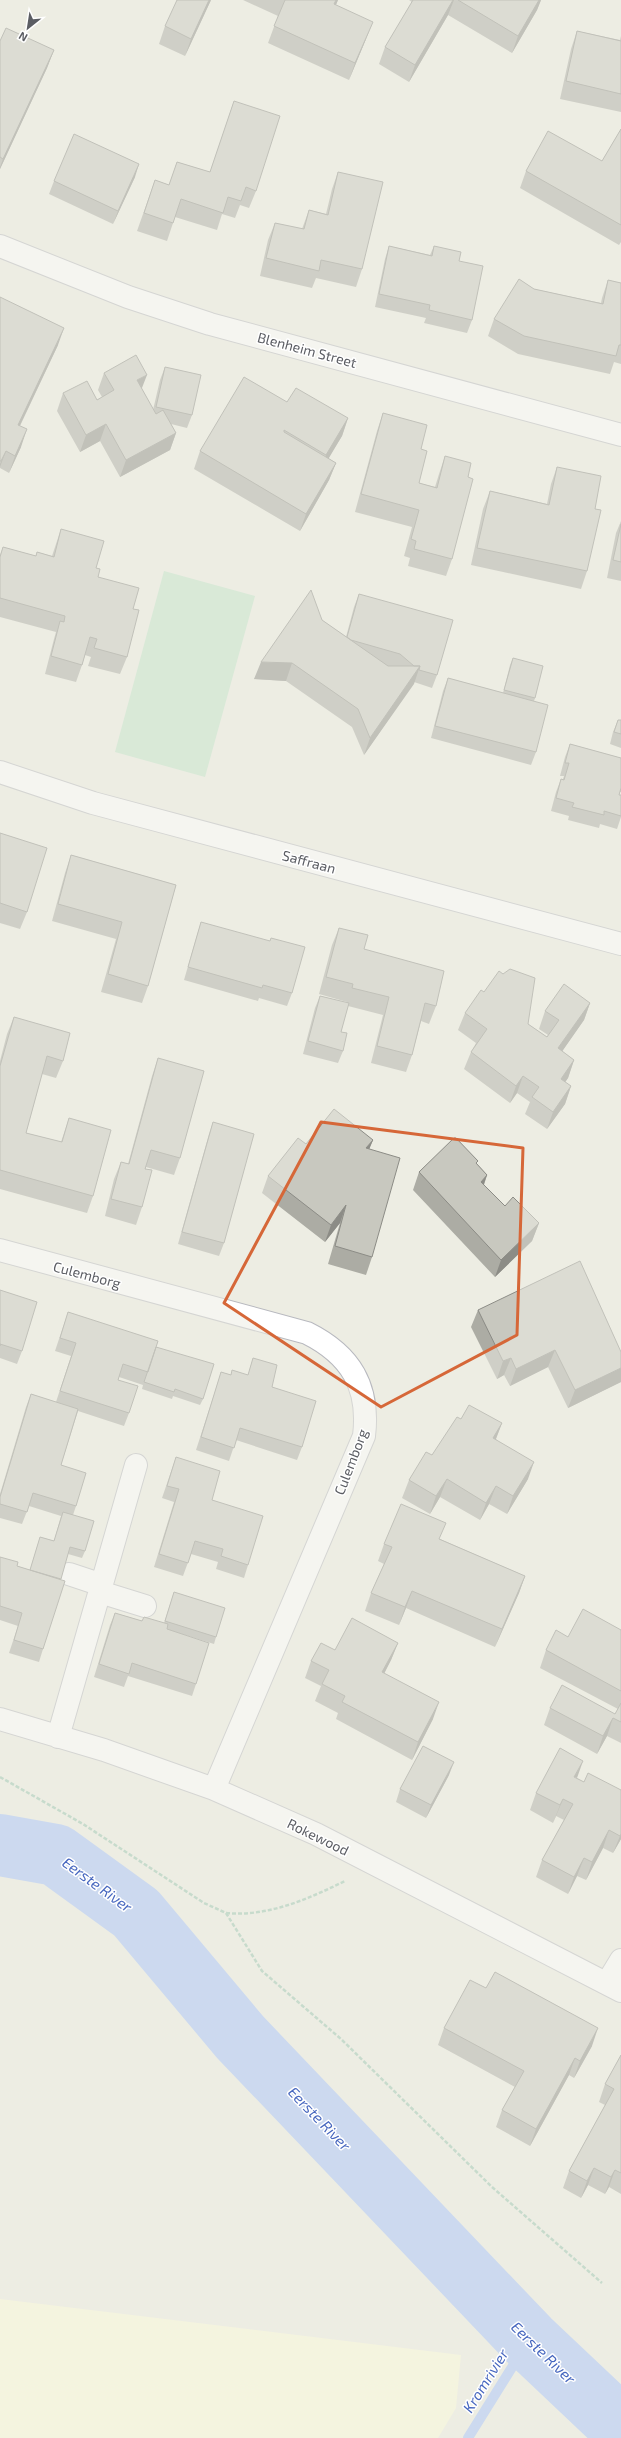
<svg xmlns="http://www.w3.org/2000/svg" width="621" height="2438" font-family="'Exo 2',sans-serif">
<rect width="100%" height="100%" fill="#edede3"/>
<!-- commercial -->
<path fill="#fdfcd9" d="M0,2299L461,2355L456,2408L438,2438H0Z"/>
<!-- green -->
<path fill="#c0e4c8" d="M164,571L255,596L205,777L115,752Z"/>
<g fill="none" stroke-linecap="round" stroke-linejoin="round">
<!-- stream -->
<path stroke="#a4c2fc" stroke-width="10" d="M468,2438L529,2340"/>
<!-- river -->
<path stroke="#a4c2fc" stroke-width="62" d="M0,1845L56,1855L136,1913L240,2037L529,2340L621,2427"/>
<defs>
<path id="street" d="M0,246L128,297L210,324L621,435
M0,772L93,803L621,944
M0,1250L307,1333C351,1355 370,1387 364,1436L214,1789
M69,1574L102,1585
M100,1592L145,1606
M0,1719L104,1750L214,1789L316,1834L621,1991
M58,1737L136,1465
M607,1983L621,1960"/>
</defs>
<!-- street casing -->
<use href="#street" stroke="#b8b9bf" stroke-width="24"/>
<!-- path -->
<path stroke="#9ac5b0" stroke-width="2.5" stroke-dasharray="4 2" stroke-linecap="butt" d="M0,1777L83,1824L204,1903L226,1913L262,1971L341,2039L492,2187L602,2283
M226,1913C268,1917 308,1899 345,1881"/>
<!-- street -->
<use href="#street" stroke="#fff" stroke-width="22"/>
</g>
<!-- wall -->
<path fill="#acaca4" d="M211,0L185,56L159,44L165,26Z
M243,0H338L336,5L366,39L349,80L268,43L278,16Z
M409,0H541L537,10L512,53L448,15L409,82L379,64L385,47L412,2Z
M577,31L620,40L621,36V112L560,99L571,49Z
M0,41L54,50L47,68L0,169Z
M234,101L256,191L249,208L240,205L235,218L222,214L217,230L175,217L167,241L137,231L155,180L169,185L177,162L210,172Z
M621,129V242L619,245L520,188L526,171L602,161Z
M338,172L362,269L356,287L316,278L312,288L260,276L268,240L275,223L302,229L309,210L326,214L332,189Z
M135,177L113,224L49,194L54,181Z
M389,246L430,255L434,246L459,261L472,320L467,333L424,323L426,318L375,307L385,259Z
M608,280L621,283V364L614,362L610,374L518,354L488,336L494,319L534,289L601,303L602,298Z
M0,297L58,345L20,426L21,447L9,473L0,468Z
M165,367L192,415L187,428L171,424L176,433L170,450L120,477L100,441L80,452L57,411L63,393L97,400L102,397L98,390L104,373L142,389L153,410L160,380Z
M287,402L348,418L342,436L328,458L336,463L329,480L300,531L194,469L200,451Z
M383,413L421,449L419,483L435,487L439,474L445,456L468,477L452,559L446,576L408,566L410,558L404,556L412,527L355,512L377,431Z
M557,467L595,509L587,571L581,589L471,565L483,509L490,491L547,504L551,484Z
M621,521V581L607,578L616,533Z
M61,529L96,568L98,577L133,609L127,657L120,674L88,666L91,657L85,655L82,665L76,682L45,674L54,639L56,632L0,617V555L3,547L36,556L37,552L52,556Z
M359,594L437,675L432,688L414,682L364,755L352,727L286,681L254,679L322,620L346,637L354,607Z
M513,658L535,698L534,701L536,752L531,765L431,738L443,691L448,678L503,693L510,665Z
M618,720L621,734V748L610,744L613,732Z
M570,744L621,758V792H620L619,795H621V817L617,829L600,824L599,828L568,820L569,816L551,811L556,792L561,779H563L564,776H560L565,757Z
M0,833L27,912L20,929L0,923Z
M71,855L176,885L148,986L142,1003L101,992L116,939L52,921L65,873Z
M201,922L292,993L287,1006L259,998L258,1001L184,980L197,935Z
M339,928L364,949L436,1006L429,1024L421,1021L412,1055L406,1072L371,1063L383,1015L348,1006L341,1032L343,1051L338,1063L303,1054L315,1008L320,996L347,1003V1002L319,994L332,945Z
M590,1003L584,1020L562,1051L574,1060L568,1078L565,1082L571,1086L565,1104L547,1129L525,1114L530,1102L517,1093L510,1103L464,1069L471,1052L476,1043L458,1030L465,1013L528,1024L547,1037L548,1035L539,1029L545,1011Z
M14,1017L63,1061L56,1078L42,1074L26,1133L61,1142L69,1118L93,1196L87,1213L0,1189V1061L7,1034Z
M158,1058L180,1158L174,1175L146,1167L142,1207L136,1225L105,1216L114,1179L121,1162L128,1164L152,1076Z
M213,1122L224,1243L219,1256L178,1244L209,1134Z
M373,1140L369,1149L372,1257L366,1275L328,1264L340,1223L325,1242L262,1193L268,1176L306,1144Z
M477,1164L487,1175L484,1185L505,1206L539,1223L532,1241L495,1277L413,1190L419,1172Z
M0,1290L22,1351L17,1364L0,1358Z
M478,1310L621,1352V1382L568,1408L548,1367L510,1386L504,1375L497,1379L471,1327Z
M68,1312L156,1347L203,1399L200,1405L173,1396L172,1399L142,1389L143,1385L119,1377L118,1380L129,1413L124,1426L78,1411L61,1465L76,1506L73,1515L85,1551L82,1558L68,1554L60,1580L43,1649L39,1662L9,1653L18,1626L0,1620V1557L17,1566L30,1570L40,1537L54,1541L61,1516L29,1506L22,1524L0,1518V1494L26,1407L31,1394L56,1402L71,1356L55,1351Z
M253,1358L272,1387L302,1447L297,1460L236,1440L229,1461L196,1450L217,1385L221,1372L231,1375H248Z
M461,1419L502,1423L496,1439L528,1479L507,1514L489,1504L480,1520L440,1497L430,1514L402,1498L409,1480L432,1455Z
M176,1457L212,1500L248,1565L244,1578L216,1569L218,1562L191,1554L183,1576L154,1567L174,1502L162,1498Z
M440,1539L525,1576L519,1593L495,1647L406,1608L399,1625L365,1611L371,1593L384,1564L378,1561L384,1544Z
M174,1592L216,1637L214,1644L185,1635L196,1684L192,1696L128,1676L124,1687L94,1677L110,1625L115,1613L142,1621L164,1623Z
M621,1630V1743L607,1736L597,1754L544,1725L550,1708L615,1714L618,1709L540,1668L546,1650L568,1637Z
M398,1643L391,1660L384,1673L433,1719L412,1760L336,1719L338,1713L315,1701L321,1686L305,1678L311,1661L335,1650Z
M449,1775L426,1818L396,1802L400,1789Z
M577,1778L584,1782L621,1790V1839L613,1853L603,1848L586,1880L577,1876L568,1894L536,1877L542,1860L564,1820L556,1816L553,1823L530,1810L536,1793Z
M444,2028L592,2046L574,2078L569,2075L530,2146L496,2127L502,2110L515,2087L438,2045Z
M621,2055V2194L609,2187L605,2194L588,2185L581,2198L563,2188L569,2171L605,2105L599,2102L605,2084Z"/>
<!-- shaded-wall -->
<path fill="#8c8c86" d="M209,0H211L185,56L191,39Z
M336,0H338L328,22Z
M453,0H454L448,15L409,82L415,65Z
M539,0H541L537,10L512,53L518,36Z
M373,22L366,39L349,80L355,63Z
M54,50L47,68L0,169V167L3,159Z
M139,164L135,177L113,224L118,211Z
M64,328L58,345L12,442L18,425Z
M147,375L140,393L137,380Z
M348,418L342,436L320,473L326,455Z
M106,424L100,441L80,452L86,435Z
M27,429L21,447L9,473L15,456Z
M176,433L170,450L120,477L126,460Z
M6,451L0,467V464Z
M336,463L329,480L300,531L306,514Z
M261,662L292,663L286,681L254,679Z
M420,666L414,684L364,755L370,738Z
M590,1003L584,1020L552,1066L558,1048Z
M574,1060L568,1078L555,1097L561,1079Z
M523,1076L517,1093L510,1103L516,1086Z
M571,1086L565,1104L547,1129L553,1112Z
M373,1140L366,1157V1148Z
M487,1175L481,1192V1182Z
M346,1205L340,1223L325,1242L331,1225Z
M539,1223L532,1241L495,1277L501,1260Z
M555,1350L548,1367L510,1386L516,1369Z
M511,1358L504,1375L497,1379L503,1361Z
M621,1368V1382L568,1408L575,1390Z
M502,1423L495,1441L493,1438Z
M534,1462L528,1479L507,1514L513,1496Z
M447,1479L440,1497L430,1514L436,1496Z
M496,1486L489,1504L480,1520L486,1503Z
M525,1576L519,1593L495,1647L502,1629Z
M412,1591L406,1608L399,1625L405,1607Z
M398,1643L391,1660L376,1690L382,1672Z
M439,1702L433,1719L412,1760L418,1742Z
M613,1718L607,1736L597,1754L603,1736Z
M583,1761L577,1778L574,1777Z
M454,1762L449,1775L426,1818L431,1805Z
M563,1799L556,1816L553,1823L560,1805Z
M609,1830L603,1848L586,1880L592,1862Z
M621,1834V1839L613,1853L620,1836Z
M584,1858L577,1876L568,1894L574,1877Z
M598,2028L592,2046L574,2078L580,2061Z
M575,2058L569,2075L530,2146L536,2129Z
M594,2168L588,2185L581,2198L587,2181Z
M615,2170L609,2187L605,2194L611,2177Z"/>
<!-- building -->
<path fill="#c8c8bf" stroke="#8c8c86" d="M177,0H209L191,39L165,26Z
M285,0H336L334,4L373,22L355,63L274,26Z
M413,0H453L415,65L385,47Z
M458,0H539L518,36Z
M6,28L54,50L3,159L0,157V41Z
M577,31L621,41V94L566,81Z
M234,101L280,116L256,191L246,187L241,201L228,197L223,213L181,199L173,223L144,213L155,180L169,185L177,162L210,172Z
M621,129V225L526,171L548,131L602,161Z
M74,134L139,164L118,211L54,181Z
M338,172L383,182L362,269L321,260L319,271L266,258L275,223L304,229L309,210L328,215Z
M389,246L432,256L434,246L461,252L459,261L483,266L472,320L429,310L430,305L379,294Z
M519,279L534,289L603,304L608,280L621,283V345H619L616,356L524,336L494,319Z
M0,297L64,328L18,425L27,429L15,456L6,451L1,461H0Z
M136,355L147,375L137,380L156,414L163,410L176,433L126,460L106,424L86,435L63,393L87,381L97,400L114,390L104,373Z
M165,367L201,375L192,415L156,407Z
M244,377L287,402L296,388L348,418L326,455L284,430V432L336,463L306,514L200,451Z
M383,413L427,425L421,449L427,451L419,483L437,488L445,456L471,463L468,477L473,479L452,559L414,549L416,541L411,539L419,510L361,494Z
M557,467L601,476L595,509L601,510L587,571L477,548L490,491L549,505Z
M621,524V562L613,560Z
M61,529L104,541L96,568L100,569L98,577L139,588L133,609L139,610L127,657L94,648L97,639L90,637L82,665L51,656L60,621L64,622L65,616L0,598V557L3,547L36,556L37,552L54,557Z
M311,590L322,620L388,666H420L370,738L358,709L292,663L261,662Z
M359,594L453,620L437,675L419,670L420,666H414L400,654L351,640L347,637Z
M513,658L543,666L535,698L504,690Z
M448,678L548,705L536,752L435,726Z
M618,720H621V734L614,732Z
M570,744L621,758V788L619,795H621V816L604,811V815L572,807L574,803L556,798L561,779L564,780L569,763H565Z
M0,833L47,848L27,912L0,903Z
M71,855L176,885L148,986L108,974L122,922L58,904Z
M201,922L270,941L271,938L305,947L292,993L263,985L262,988L188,967Z
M339,928L368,935L364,949L444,971L436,1006L425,1003L412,1055L377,1046L389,997L352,988L353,984L326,977Z
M510,969L535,978L528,1024L547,1037L559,1020L545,1011L564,984L590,1003L558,1048L574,1060L561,1079L571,1086L553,1112L532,1097L539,1087L523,1076L516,1086L471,1052L487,1029L465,1013L481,990L484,992L499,971L503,974Z
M320,996L349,1003L341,1032L347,1033L343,1051L308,1041Z
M14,1017L70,1033L63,1061L47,1056L26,1133L62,1142L69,1118L111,1130L93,1196L0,1170V1066Z
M158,1058L204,1071L180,1158L151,1150L145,1169L152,1170L142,1207L111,1199L121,1162L129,1164Z
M334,1109L373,1140L366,1148L400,1158L372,1257L335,1246L346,1205L331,1225L268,1176L298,1138L306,1144Z
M213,1122L254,1134L224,1243L182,1232Z
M455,1137L478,1161L476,1163L487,1175L481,1182L505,1206L513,1197L539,1223L501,1260L419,1172Z
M580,1261L621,1352V1368L575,1390L555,1350L516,1369L511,1358L503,1361L478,1310Z
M0,1290L37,1302L22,1351L0,1344V1346Z
M68,1312L158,1341L148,1372L123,1364L118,1380L138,1386L129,1413L60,1391L76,1343L60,1338Z
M156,1347L214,1364L203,1399L175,1389L174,1392L144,1382Z
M253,1358L277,1365L272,1387L316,1401L302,1447L240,1428L234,1448L201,1437L221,1372L231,1375L232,1370L248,1375Z
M31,1394L78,1409L61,1465L86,1473L76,1506L33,1493L27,1512L0,1504V1497Z
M469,1405L502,1423L493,1438L534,1462L513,1496L496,1486L486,1503L447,1479L436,1496L409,1480L426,1452L432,1455L457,1417L461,1419Z
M176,1457L220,1471L212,1500L263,1516L248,1565L221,1556L223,1549L195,1541L188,1563L159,1554L179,1489L167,1486Z
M401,1504L446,1523L439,1539L525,1576L502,1629L412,1591L405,1607L371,1593L392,1547L384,1544Z
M63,1512L94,1521L85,1551L70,1547L61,1579L30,1570L40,1537L54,1541Z
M0,1557L18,1562L17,1566L65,1581L43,1649L14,1640L22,1613L0,1606Z
M174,1592L225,1608L216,1637L165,1621Z
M583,1609L621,1630V1691L546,1650L556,1630L568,1637Z
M115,1613L142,1621L144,1617L168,1624L167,1629L209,1643L196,1684L132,1663L129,1674L99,1664Z
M352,1618L398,1643L382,1672L439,1702L418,1742L342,1702L345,1696L322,1684L329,1670L311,1661L321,1643L335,1650Z
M562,1685L615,1714L621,1703V1722L613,1718L603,1736L550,1708Z
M423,1746L454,1762L431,1805L400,1789Z
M560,1748L583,1761L574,1777L584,1782L588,1773L621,1790V1834L620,1836L609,1830L592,1862L584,1858L574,1877L542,1860L573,1804L563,1799L560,1805L536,1793Z
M495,1972L598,2028L580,2061L575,2058L536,2129L502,2110L524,2071L444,2028L470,1980L486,1988Z
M621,2055V2173L615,2170L611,2177L594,2168L587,2181L569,2171L614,2089L605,2084Z"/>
<!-- marked area -->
<path d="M0 0H621V2438H0ZM321,1122L523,1148L517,1335L381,1407L224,1303Z" fill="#edede3" fill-opacity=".55" fill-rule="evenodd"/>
<path fill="none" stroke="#d66738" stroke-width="3" stroke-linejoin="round" d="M321,1122L523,1148L517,1335L381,1407L224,1303Z"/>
<g text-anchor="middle" stroke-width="3" stroke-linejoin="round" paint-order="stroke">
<!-- street labels -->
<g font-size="14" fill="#5b5d63" stroke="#fff">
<text transform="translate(307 350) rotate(15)" y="5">Blenheim Street</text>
<text transform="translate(309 862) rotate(15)" y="5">Saffraan</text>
<text transform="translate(87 1275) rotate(15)" y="5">Culemborg</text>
<text transform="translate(351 1462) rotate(-69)" y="5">Culemborg</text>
<text transform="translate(318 1837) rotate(26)" y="5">Rokewood</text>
</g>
<!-- water labels -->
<g font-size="15" font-style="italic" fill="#4767bf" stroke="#fff">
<text transform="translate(97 1885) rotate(36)" y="5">Eerste River</text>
<text transform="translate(319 2119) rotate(46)" y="5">Eerste River</text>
<text transform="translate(543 2353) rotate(44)" y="5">Eerste River</text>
<text transform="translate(486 2381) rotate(-58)" y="5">Kromrivier</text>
</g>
</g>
<!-- north arrow -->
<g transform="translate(28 28) rotate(210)" stroke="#ffffff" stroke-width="3" paint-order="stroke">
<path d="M0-3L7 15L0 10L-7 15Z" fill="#5b5d63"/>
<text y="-6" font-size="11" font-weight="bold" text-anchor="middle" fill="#5b5d63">N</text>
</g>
</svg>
